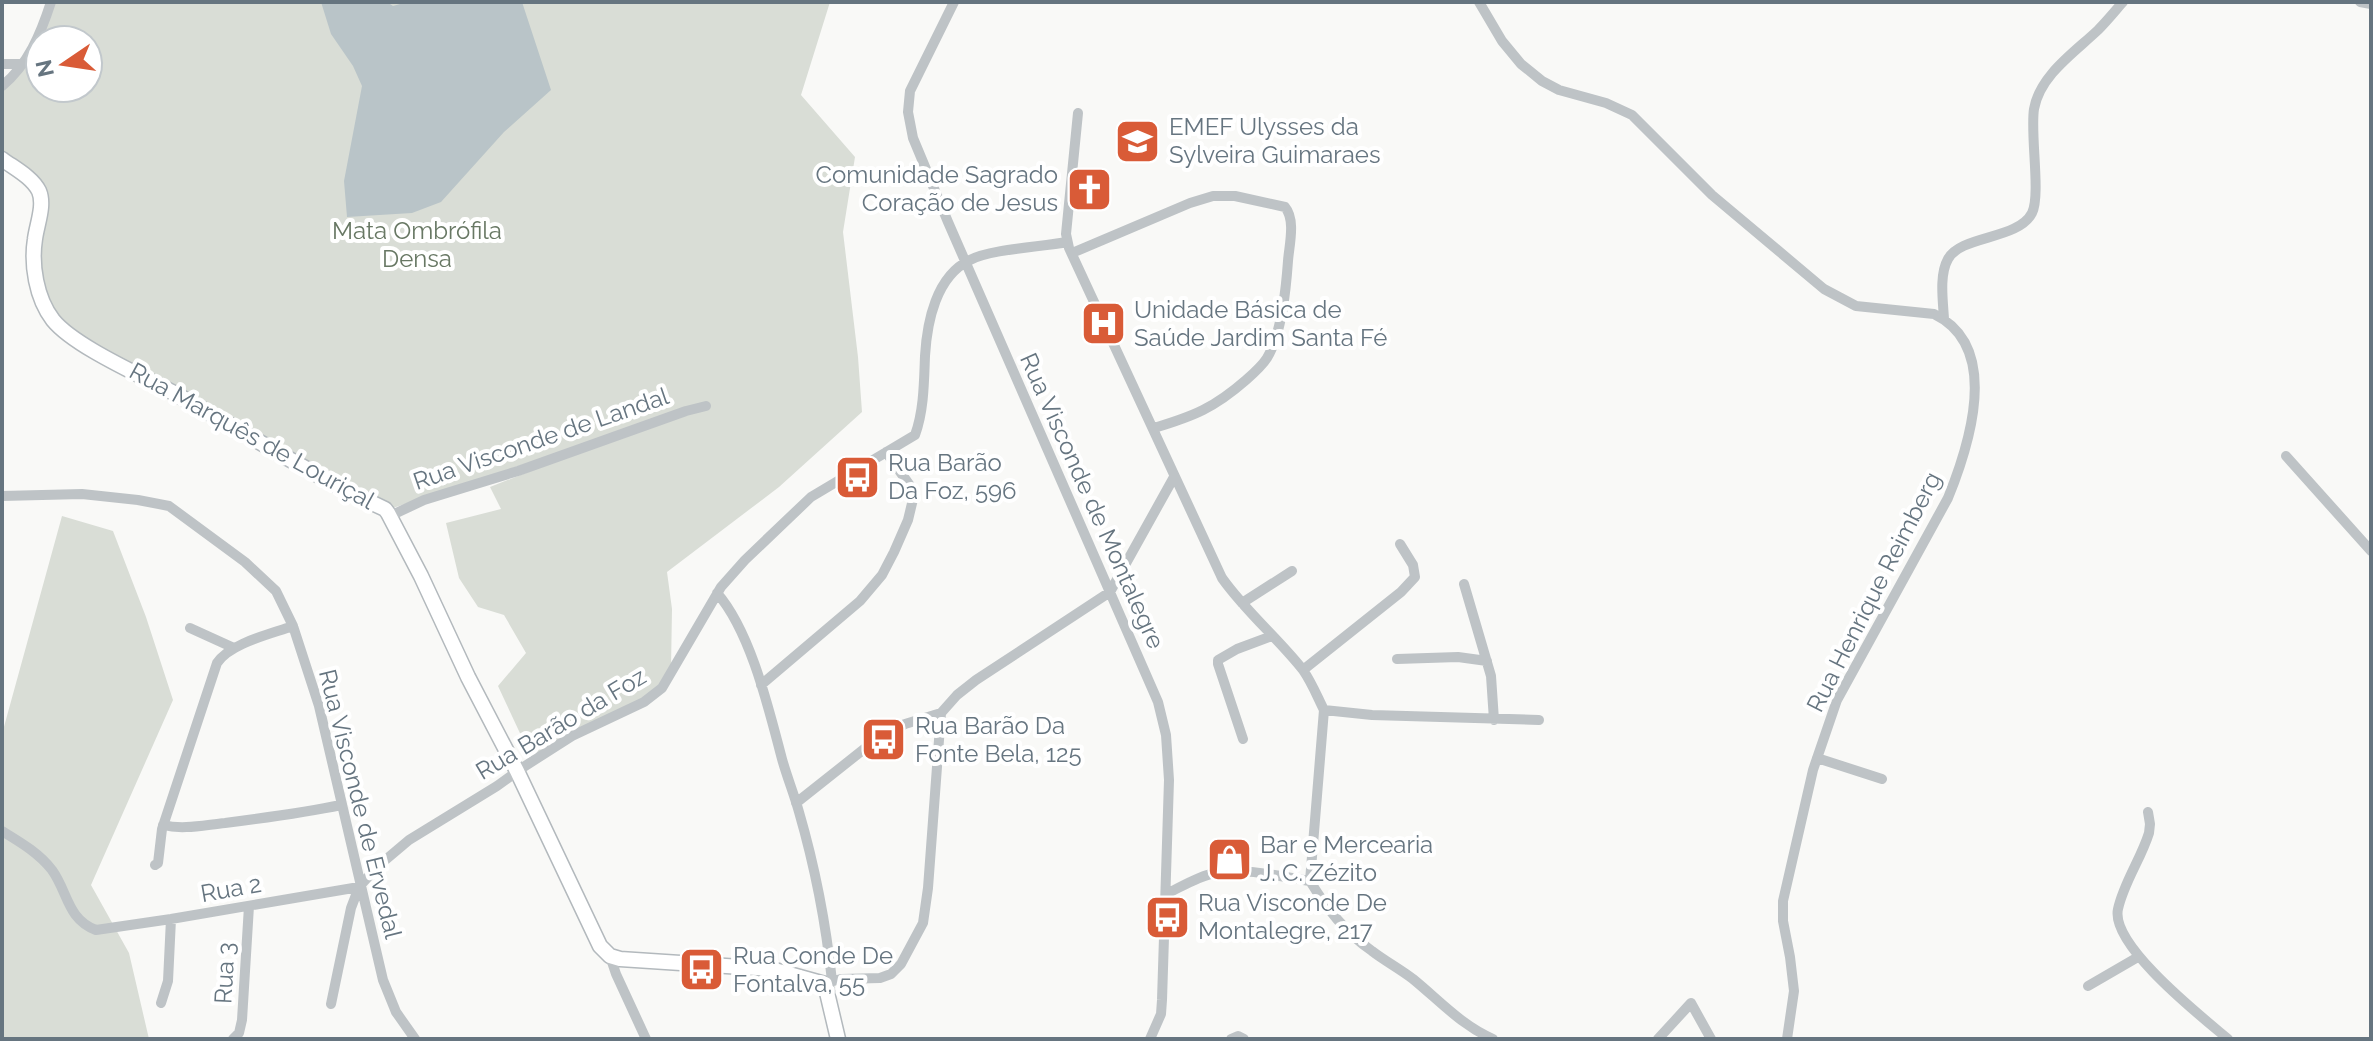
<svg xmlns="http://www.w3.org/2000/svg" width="2373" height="1041" font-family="Raleway,sans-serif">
<rect width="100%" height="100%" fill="#f9f9f7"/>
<!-- green -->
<path fill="#d9ddd6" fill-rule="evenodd" d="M49,2H830L801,95L855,157L843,232L858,357L862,412L779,487L667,572L672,609L671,668L660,689L532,759L498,686L526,653L504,615L478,607L459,578L446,523L501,509L490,487L680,412L384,511L53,321L34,259L43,190L2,157V80L23,66ZM40,40H88V88H40Z
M62,516L113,531L146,617L173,700L91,885L129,953L149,1039H2V734Z"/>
<!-- water -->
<path fill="#b9c4c8" d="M321,2H387L393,6L407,2H522L551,90L504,132L441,202L412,213L347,217L344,181L362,86L353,66L331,34Z"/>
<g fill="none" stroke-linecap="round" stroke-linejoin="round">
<defs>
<path id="secondary" d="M2,159C14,168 32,177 39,191C45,205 37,224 35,239C31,264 36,298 53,320C74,346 140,375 172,392C243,431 311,475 385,509L388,513L421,576L468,677L517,771L600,946L610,956L620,959L771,969L825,984L838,1039"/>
</defs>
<!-- secondary casing -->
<use href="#secondary" stroke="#b3b9bd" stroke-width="17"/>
<!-- street -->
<path stroke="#bec3c6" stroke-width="10" d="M954,2L910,91L908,112L913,138L948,222L1158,702L1166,735L1169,780L1162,1000L1161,1014L1150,1039
M1479,2L1502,41L1521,64L1542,81L1559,90L1606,103L1632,115L1712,195L1824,289L1856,306L1934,314C2002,347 1969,446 1948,498L1837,700L1813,770L1783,901V921L1790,957L1794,991L1787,1039
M2360,2L2371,4
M2,64H23
M2,86C28,65 41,33 51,2
M1078,113L1066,234L1069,248L1222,578C1246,612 1278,638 1303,670C1312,683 1317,696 1324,710L1310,881
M1072,253L1190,203L1213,196H1235L1285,207C1296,220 1289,246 1288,261C1286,289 1282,333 1267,358C1262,366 1254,373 1246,380C1214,408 1194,416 1154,428
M1944,319C1943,301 1939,275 1948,259C1961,235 2018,240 2032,213C2041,195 2030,134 2034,109C2040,75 2075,52 2098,30C2107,21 2115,11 2123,2
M2286,456L2371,551
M2,496L82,494L138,500L169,506L245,562L276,591L293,626L319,706L383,980L396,1012L415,1039
M390,516L424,500L518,471L686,411L706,406
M1464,584L1491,676L1494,720
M717,593C751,632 769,710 782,759C787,777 794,794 799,812C815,867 826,924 832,981
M1242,603L1292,571
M190,628L234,648
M1397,659L1458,657L1487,661
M1303,670L1401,592L1415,577L1413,565L1400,544
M761,685L860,601L882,575L894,552L908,520L914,495L911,487L886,452
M1324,710L1372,715L1539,720
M1243,739L1218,664V660L1237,649L1272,636
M1817,758L1882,779
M796,803L878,738L905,724L941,713L957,695L976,680L1110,592L1174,477
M2148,812L2150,824L2149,833C2141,859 2124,882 2118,909C2110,945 2202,1017 2228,1039
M163,825C183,830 204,825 225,823C264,818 303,813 341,805
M2,831C20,842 39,853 52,870C68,892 67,919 96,930L171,919L359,887
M155,865L158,863L162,829L217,663C230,643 271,634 293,626
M1166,894C1183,886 1200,875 1220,872C1246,868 1283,877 1310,881C1327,909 1345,932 1372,951C1385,961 1400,969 1413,979C1440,1001 1461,1025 1493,1039
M610,956L616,974L646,1039
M826,983L841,979L880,978L891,974L901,964L923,923L928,888L941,713
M2088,986L2138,957
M161,1003L168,981L171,919
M331,1004L351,908L359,887L377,867L409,840L497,786L522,768L572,736L644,702L662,688L721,587L745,560L811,497L915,435C924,411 924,381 925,356C927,322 936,276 970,260C991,249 1041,247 1067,242
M233,1039L239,1033L242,1020L249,906
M1231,1039L1238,1036L1244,1039
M1658,1039L1691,1003L1711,1039"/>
<!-- secondary -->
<use href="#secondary" stroke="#fff" stroke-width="14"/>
</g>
<!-- icons -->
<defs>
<symbol id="school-square" viewBox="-11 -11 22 22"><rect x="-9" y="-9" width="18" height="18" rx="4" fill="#d95b37" stroke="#fff"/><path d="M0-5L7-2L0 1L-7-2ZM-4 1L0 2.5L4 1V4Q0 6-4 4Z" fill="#fff"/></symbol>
<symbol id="church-square" viewBox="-11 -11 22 22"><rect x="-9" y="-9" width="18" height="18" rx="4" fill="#d95b37" stroke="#fff"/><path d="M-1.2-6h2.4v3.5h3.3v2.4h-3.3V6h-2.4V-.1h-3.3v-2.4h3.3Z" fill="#fff"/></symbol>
<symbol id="hospital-square" viewBox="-11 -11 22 22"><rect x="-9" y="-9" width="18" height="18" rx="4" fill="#d95b37" stroke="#fff"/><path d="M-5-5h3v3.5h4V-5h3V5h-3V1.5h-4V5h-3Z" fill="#fff"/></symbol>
<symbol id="bus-square" viewBox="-11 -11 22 22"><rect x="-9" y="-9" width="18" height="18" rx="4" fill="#d95b37" stroke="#fff"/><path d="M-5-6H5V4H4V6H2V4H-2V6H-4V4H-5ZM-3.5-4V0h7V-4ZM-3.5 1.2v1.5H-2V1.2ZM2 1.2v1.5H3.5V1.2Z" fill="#fff"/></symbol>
<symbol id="shop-square" viewBox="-11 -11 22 22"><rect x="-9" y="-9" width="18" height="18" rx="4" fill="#d95b37" stroke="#fff"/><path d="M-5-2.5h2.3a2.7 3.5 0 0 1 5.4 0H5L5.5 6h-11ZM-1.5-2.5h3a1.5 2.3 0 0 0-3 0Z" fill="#fff"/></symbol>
</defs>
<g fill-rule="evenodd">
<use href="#school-square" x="1112" y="116" width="51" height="51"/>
<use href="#church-square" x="1064" y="164" width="51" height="51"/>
<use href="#hospital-square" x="1078" y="298" width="51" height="51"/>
<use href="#bus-square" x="832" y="452" width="51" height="51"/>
<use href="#bus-square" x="858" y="714" width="51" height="51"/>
<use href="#shop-square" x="1204" y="834" width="51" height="51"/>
<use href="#bus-square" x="1142" y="892" width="51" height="51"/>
<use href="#bus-square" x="676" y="944" width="51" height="51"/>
</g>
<g text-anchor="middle" stroke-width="8" stroke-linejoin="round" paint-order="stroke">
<!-- poi labels -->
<g font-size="24" fill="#667580" stroke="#fff" text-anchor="start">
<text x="1169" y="135">EMEF Ulysses da<tspan x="1169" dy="28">Sylveira Guimaraes</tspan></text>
<text x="1058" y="183" text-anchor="end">Comunidade Sagrado<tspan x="1058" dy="28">Coração de Jesus</tspan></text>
<text x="1134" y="318">Unidade Básica de<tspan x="1134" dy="28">Saúde Jardim Santa Fé</tspan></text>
<text x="888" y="471">Rua Barão<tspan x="888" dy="28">Da Foz, 596</tspan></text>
<text x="915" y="734">Rua Barão Da<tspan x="915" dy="28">Fonte Bela, 125</tspan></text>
<text x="1260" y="853">Bar e Mercearia<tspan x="1260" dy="28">J. C. Zézito</tspan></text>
<text x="1198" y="911">Rua Visconde De<tspan x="1198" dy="28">Montalegre, 217</tspan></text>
<text x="733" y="964">Rua Conde De<tspan x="733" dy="28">Fontalva, 55</tspan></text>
</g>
<!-- park labels -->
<g font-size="24" fill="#687864" stroke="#fff">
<text x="417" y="239">Mata Ombrófila<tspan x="417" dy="28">Densa</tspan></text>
</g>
<!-- street labels -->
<g font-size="24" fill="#667580" stroke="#fff">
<text transform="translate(252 436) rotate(29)" y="8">Rua Marquês de Louriçal</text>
<text transform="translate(541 439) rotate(-19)" y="8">Rua Visconde de Landal</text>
<text transform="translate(1092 501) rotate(66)" y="8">Rua Visconde de Montalegre</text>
<text transform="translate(1874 592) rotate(-63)" y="8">Rua Henrique Reimberg</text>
<text transform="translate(561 724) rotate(-31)" y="8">Rua Barão da Foz</text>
<text transform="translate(360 804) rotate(76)" y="8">Rua Visconde de Ervedal</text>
<text transform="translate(231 889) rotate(-10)" y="8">Rua 2</text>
<text transform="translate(225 973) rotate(-87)" y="8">Rua 3</text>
</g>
</g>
<!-- border -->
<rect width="2373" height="1041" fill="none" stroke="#667580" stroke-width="8"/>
<!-- north arrow -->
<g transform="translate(64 64) rotate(257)"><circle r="38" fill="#ffffff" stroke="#c2c8cc" stroke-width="2"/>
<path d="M0-6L14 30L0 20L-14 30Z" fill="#d95b37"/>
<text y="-12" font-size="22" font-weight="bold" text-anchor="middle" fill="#667580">N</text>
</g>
</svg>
